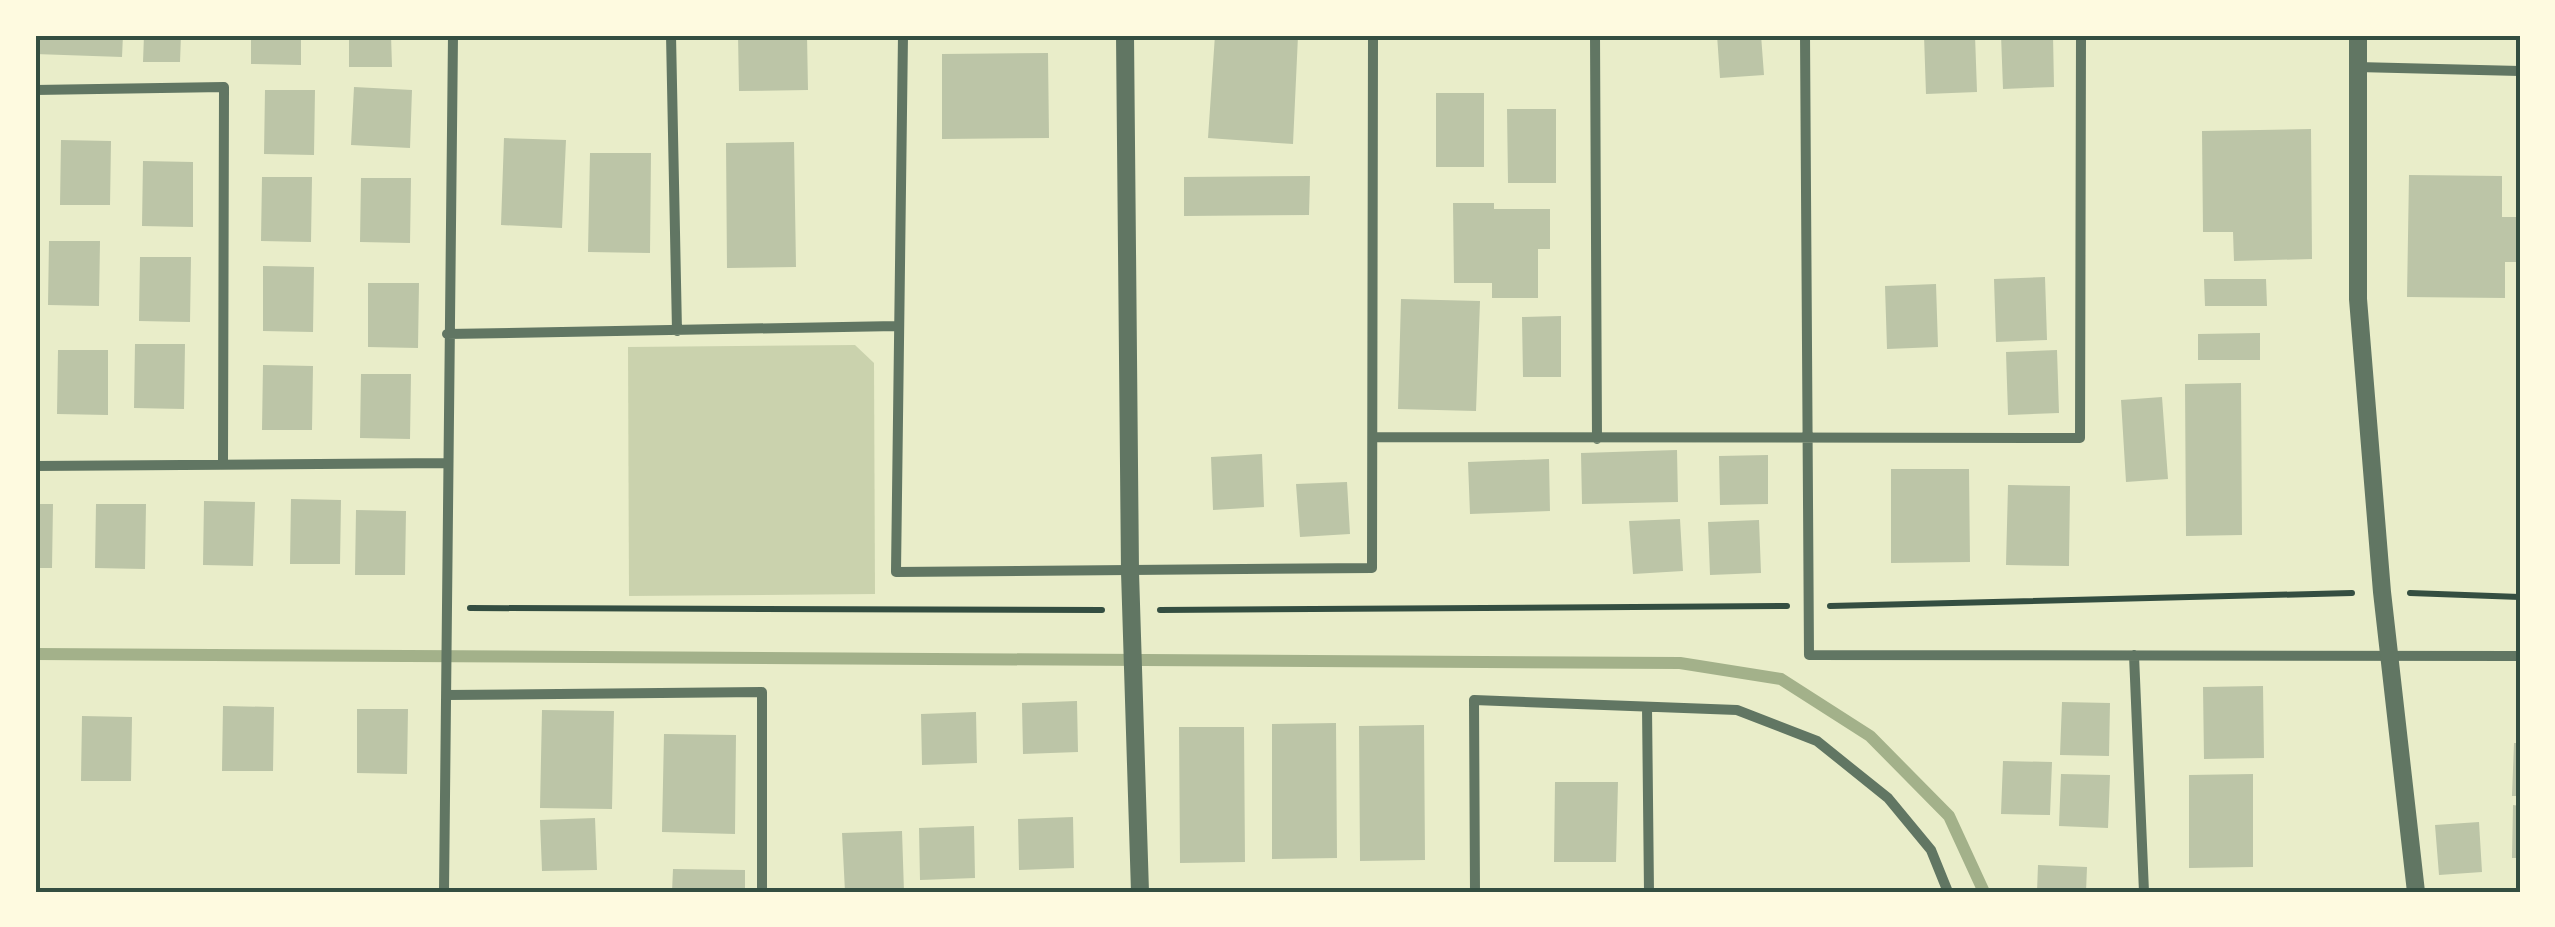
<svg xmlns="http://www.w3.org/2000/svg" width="2555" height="927" font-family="Figtree,sans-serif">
<rect width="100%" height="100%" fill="#e9edc9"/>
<!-- green -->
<path fill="#cad2ad" d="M855,345L874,363L875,594L629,596L628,347Z"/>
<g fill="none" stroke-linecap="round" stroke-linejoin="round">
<!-- stream -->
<path stroke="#a3b18a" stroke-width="12" d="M35,654L1680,663L1781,679L1870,736L1949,816L1984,892"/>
</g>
<!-- building -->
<path fill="#bcc5a7" d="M35,35H123L122,57L35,54Z
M144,35H181L180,62H143Z
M251,35H301V65L251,64Z
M349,35H391L392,67H349Z
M738,35H807L808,90L739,91Z
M1215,35L1298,36L1293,144L1208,138Z
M1717,35H1761L1764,75L1720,78Z
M1924,35H1975L1977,92L1926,94Z
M2001,35H2053L2054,87L2003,89Z
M1048,53L1049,138L942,139V54Z
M354,87L412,90L410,148L351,145Z
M265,90H315L314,155L264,154Z
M1436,93H1484V167H1436Z
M1507,109H1556V183H1508Z
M2311,129L2312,259L2234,261L2233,232H2203L2202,131Z
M504,138L566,140L562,228L501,225Z
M61,140L111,141L110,205H60Z
M794,142L796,267L727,268L726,143Z
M590,153H651L650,253L588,252Z
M143,161L193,162V227L142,226Z
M2409,175L2502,176V217H2520V262H2505V298L2407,297Z
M1310,176L1309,215L1184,216V177Z
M262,177H312L311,242L261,241Z
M361,178H411L410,243L360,242Z
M1453,203H1494V209H1550V249H1538V298H1492V283H1454Z
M49,241H100L99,306L48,305Z
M140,257H191L190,322L139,321Z
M263,266L314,267L313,332L263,331Z
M2045,277L2047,340L1996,342L1994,279Z
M2204,279H2266L2267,306H2205Z
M368,283H419L418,348L368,347Z
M1936,284L1938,347L1887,349L1885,286Z
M1401,299L1480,301L1476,411L1398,409Z
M1561,316V377H1523L1522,317Z
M2260,333V360H2198V334Z
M135,344H185L184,409L134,408Z
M58,350H108V415L57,414Z
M2057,350L2059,413L2008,415L2006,352Z
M263,365L313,366L312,430H262Z
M361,374H411L410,439L360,438Z
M2241,383L2242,535L2186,536L2185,384Z
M2162,397L2168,479L2126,482L2121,400Z
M1677,450L1678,502L1582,504L1581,453Z
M1262,454L1264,507L1213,510L1211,457Z
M1768,455V504L1720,505L1719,456Z
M1549,459L1550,511L1470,514L1468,462Z
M1891,469H1969L1970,562L1891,563Z
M1347,482L1350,534L1300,537L1296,484Z
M2008,485L2070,486L2069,566L2006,565Z
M291,499L341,500L340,564H290Z
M204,501L255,502L253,566L203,565Z
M35,504H53L52,568H35Z
M96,504H146L145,569L95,568Z
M356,510L406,511L405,575H355Z
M1680,519L1683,571L1633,574L1629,521Z
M1759,520L1761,573L1710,575L1708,522Z
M2263,686L2264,758L2204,759L2203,687Z
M1077,701L1078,752L1023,754L1022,703Z
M2062,702L2110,703L2109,756L2060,755Z
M223,706L274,707L273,771H222Z
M357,709H408L407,774L357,773Z
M542,710L614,711L612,809L540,808Z
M976,712L977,763L922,765L921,714Z
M82,716L132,717L131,781H81Z
M1336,723L1337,858L1272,859V724Z
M1424,725L1425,860L1360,861L1359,726Z
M1179,727H1244L1245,862L1180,863Z
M664,734L736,735L735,834L662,832Z
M2514,743H2520V796H2512Z
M2003,761L2052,762L2050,815L2001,814Z
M2061,774L2110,775L2108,828L2059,826Z
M2253,774V867L2189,868V775Z
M1555,782H1618L1616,862H1554Z
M2513,805L2520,806V858H2512Z
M1073,817L1074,868L1019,870L1018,819Z
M595,818L597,870L542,871L540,820Z
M2479,822L2482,872L2439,875L2435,825Z
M974,826L975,878L920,880L919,828Z
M902,831L904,892H845L842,833Z
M2038,865L2087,867L2086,892H2037Z
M673,869L745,870V892H672Z"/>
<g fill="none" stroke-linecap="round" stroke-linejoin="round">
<!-- path -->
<path stroke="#344e41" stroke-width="6" d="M2410,593L2520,597
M1830,606L2352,593
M470,608L1102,610
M1160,610L1787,606"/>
<!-- minor -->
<path stroke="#617663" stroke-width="10" d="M671,35L677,331
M903,35L896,572L1372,568L1373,35
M1595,35L1597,439
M1805,35L1809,655L2520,656
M2357,67L2520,71
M35,90L224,87L223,463
M447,334L897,326
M1375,437L2080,438L2081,35
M35,466L448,463
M2134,655L2144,892
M447,695L762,692V892
M1647,707L1649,892
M444,892L453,35
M1475,892L1474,700L1737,710L1817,741L1888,798L1931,850L1948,892"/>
<!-- tertiary -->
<path stroke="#617663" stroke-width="18" d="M1125,35L1130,572L1140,892
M2358,35V299L2382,592L2416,892"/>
</g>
<!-- border -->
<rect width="2555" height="927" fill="none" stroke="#fefae0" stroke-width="75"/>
<rect x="38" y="38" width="2480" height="852" fill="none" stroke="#344e41" stroke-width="4"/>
</svg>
